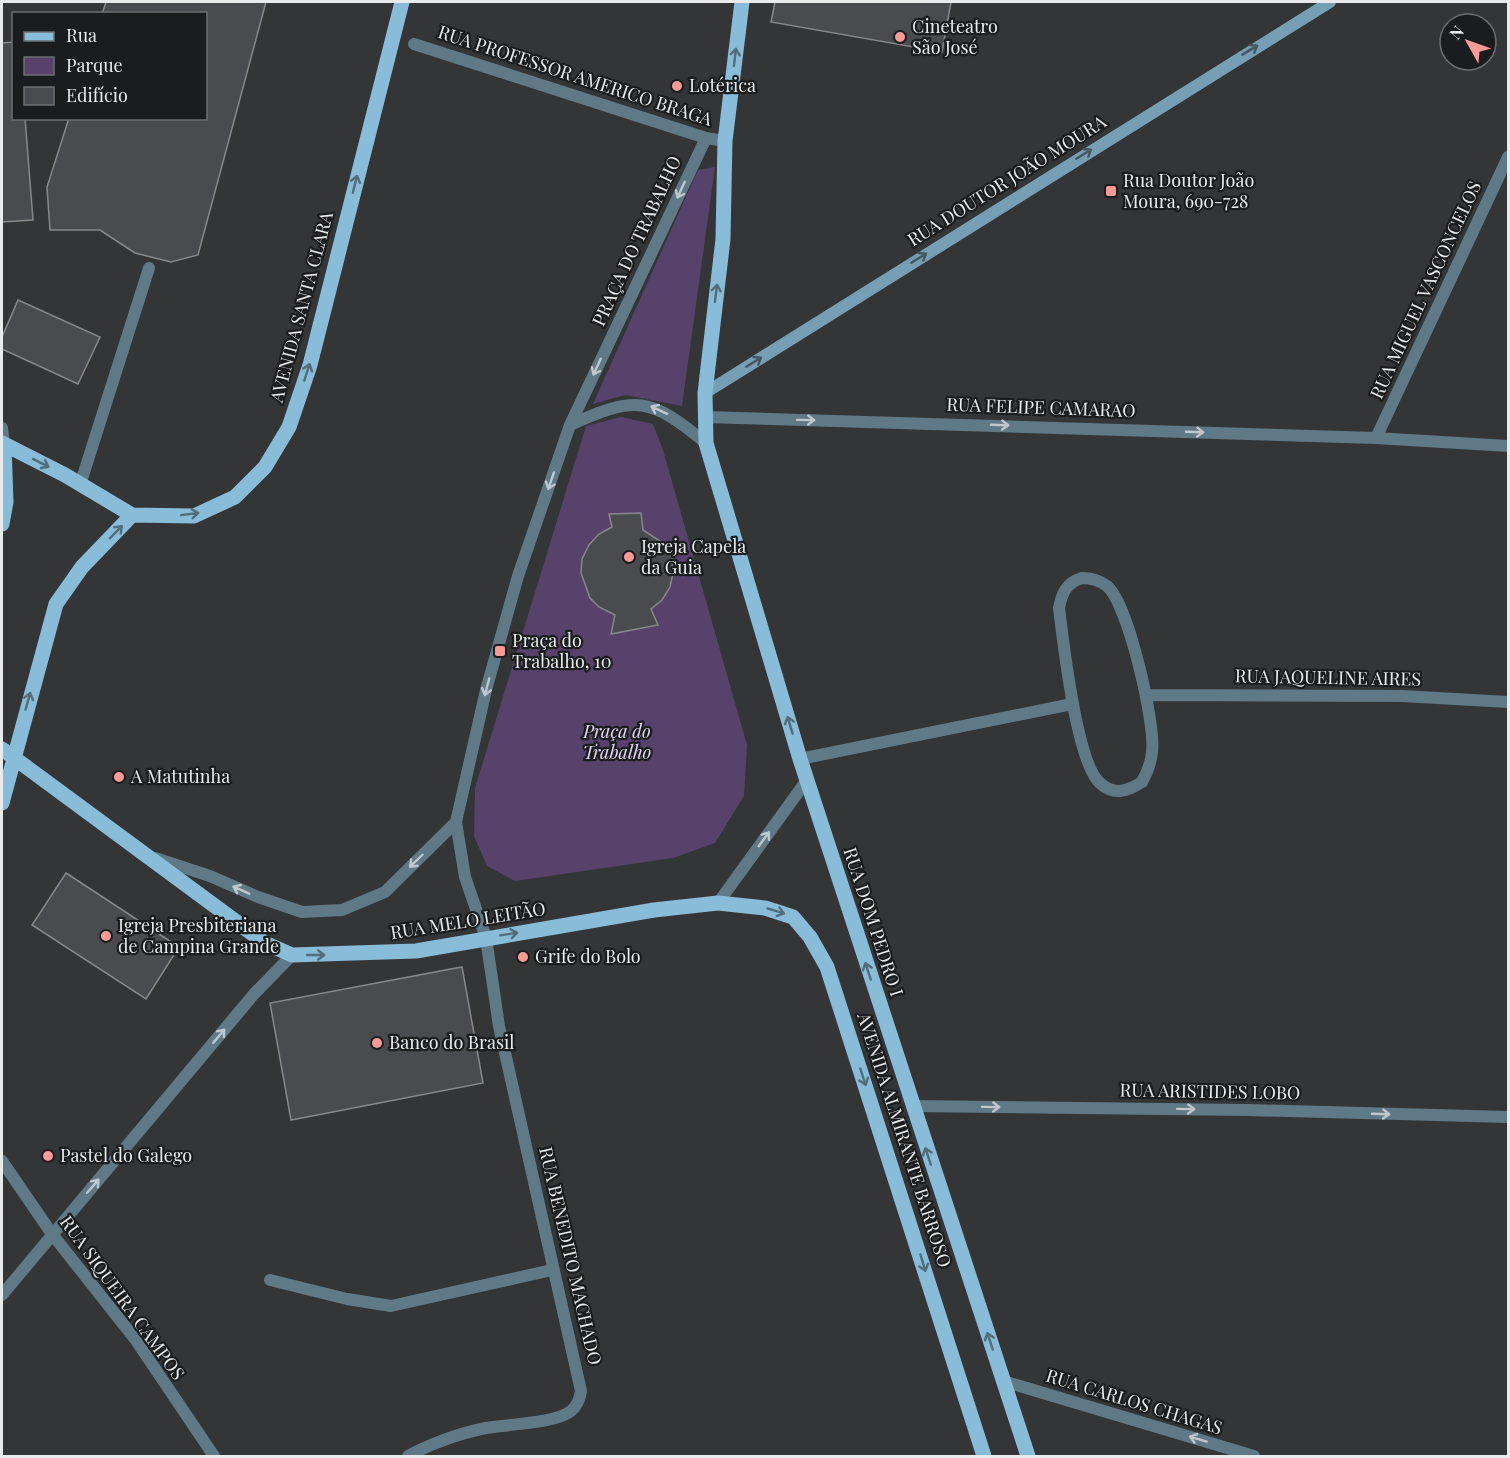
<svg xmlns="http://www.w3.org/2000/svg" width="1510" height="1458" font-family="'Playfair Display',serif">
<rect width="100%" height="100%" fill="#333537"/>
<!-- green -->
<path fill="#57426c" d="M715,167L682,406L625,395L593,404L698,170Z
M621,417L653,424L663,450L747,745L744,796L715,843L673,858L515,881L487,866L474,836L475,788L586,426Z"/>
<!-- building -->
<path fill="#4a4b4e" stroke="#87888b" stroke-width="1.5" d="M106,2H266L198,255L171,262L135,253L100,230H50L47,187L69,118H206V14H102Z
M775,2H951L942,52L771,22Z
M14,42V118H25L33,220L2,222V43Z
M18,300L100,337L78,384L2,349V337Z
M641,513L643,530L666,545L672,558L673,573L670,587L662,600L651,609L658,625L611,634L615,615L599,607L590,598L581,573L582,559L589,545L599,534L612,527L609,514Z
M66,873L179,947L146,999L32,925Z
M462,967L483,1083L291,1120L270,1003Z"/>
<g fill="none" stroke-linecap="round" stroke-linejoin="round">
<!-- service -->
<path stroke="#607987" stroke-width="12" d="M2,428L4,444
M80,485L149,268
M270,1280L347,1299L391,1306L552,1270"/>
<!-- minor -->
<path stroke="#607987" stroke-width="12" d="M414,44L706,138L725,141
M705,417L1376,438L1508,446
M570,425C636,395 650,397 706,443
M1376,438L1508,157
M1082,578C1091,578 1099,580 1107,586C1128,603 1156,725 1152,752C1151,763 1147,773 1142,782C1128,791 1114,796 1100,783C1077,764 1063,641 1059,608C1062,593 1066,583 1082,578Z
M1146,695L1402,696L1508,702
M800,759L1072,704
M155,858L210,876L258,897L302,912L342,910L385,892L456,822L486,690L518,576L570,425L706,138
M718,903L807,780
M912,1106L1247,1110L1508,1117
M2,1161L52,1234L135,1339L214,1456
M2,1295L254,994L292,955
M1003,1381L1254,1456
M408,1456C430,1444 460,1433 486,1428C508,1424 554,1424 571,1411C578,1405 580,1399 581,1391L499,1026L486,938L465,877L456,822"/>
<!-- secondary -->
<path stroke="#769fb5" stroke-width="12" d="M705,393L1330,2"/>
<!-- primary -->
<path stroke="#88bcd8" stroke-width="15" d="M742,2L725,141L723,239L705,393L706,443L800,759L1028,1456
M2,443L65,475L132,515L194,516L235,497L265,467L289,427L310,365L402,2
M2,524L6,502L4,444
M2,749L265,943L292,955L416,951L654,910L718,903L765,908L793,917L810,937L827,967L984,1456
M2,803L56,604L82,567L132,515"/>
</g>
<!-- one-way arrows -->
<defs><path id="oneway-shaft" d="M-6 0H5M1.5-3L5.5 0L1.5 3" fill="none" stroke-width="1.6" stroke-linecap="round" stroke-linejoin="round" transform="scale(1.5)"/></defs>
<g stroke="#445761">
<use href="#oneway-shaft" transform="translate(1250 50) rotate(-31)"/>
<use href="#oneway-shaft" transform="translate(1084 154) rotate(-32)"/>
<use href="#oneway-shaft" transform="translate(919 258) rotate(-32)"/>
<use href="#oneway-shaft" transform="translate(754 362) rotate(-32)"/>
</g>
<g stroke="#526c7a">
<use href="#oneway-shaft" transform="translate(735 57) rotate(-83)"/>
<use href="#oneway-shaft" transform="translate(355 184) rotate(-76)"/>
<use href="#oneway-shaft" transform="translate(716 293) rotate(-83)"/>
<use href="#oneway-shaft" transform="translate(307 372) rotate(-72)"/>
<use href="#oneway-shaft" transform="translate(41 463) rotate(27)"/>
<use href="#oneway-shaft" transform="translate(190 514) rotate(-7)"/>
<use href="#oneway-shaft" transform="translate(116 532) rotate(-46)"/>
<use href="#oneway-shaft" transform="translate(28 701) rotate(-74)"/>
<use href="#oneway-shaft" transform="translate(790 725) rotate(-107)"/>
<use href="#oneway-shaft" transform="translate(776 911) rotate(17)"/>
<use href="#oneway-shaft" transform="translate(509 934) rotate(-9)"/>
<use href="#oneway-shaft" transform="translate(316 955)"/>
<use href="#oneway-shaft" transform="translate(868 971) rotate(-108)"/>
<use href="#oneway-shaft" transform="translate(863 1077) rotate(72)"/>
<use href="#oneway-shaft" transform="translate(928 1156) rotate(-108)"/>
<use href="#oneway-shaft" transform="translate(923 1263) rotate(73)"/>
<use href="#oneway-shaft" transform="translate(990 1341) rotate(-108)"/>
</g>
<g stroke="#c0c8ce">
<use href="#oneway-shaft" transform="translate(681 190) rotate(115)"/>
<use href="#oneway-shaft" transform="translate(597 367) rotate(115)"/>
<use href="#oneway-shaft" transform="translate(659 410) rotate(-155)"/>
<use href="#oneway-shaft" transform="translate(806 420) rotate(1)"/>
<use href="#oneway-shaft" transform="translate(1000 425) rotate(2)"/>
<use href="#oneway-shaft" transform="translate(1195 432) rotate(2)"/>
<use href="#oneway-shaft" transform="translate(551 481) rotate(109)"/>
<use href="#oneway-shaft" transform="translate(487 687) rotate(105)"/>
<use href="#oneway-shaft" transform="translate(764 839) rotate(-54)"/>
<use href="#oneway-shaft" transform="translate(416 861) rotate(136)"/>
<use href="#oneway-shaft" transform="translate(241 890) rotate(-156)"/>
<use href="#oneway-shaft" transform="translate(219 1036) rotate(-50)"/>
<use href="#oneway-shaft" transform="translate(991 1107) rotate(1)"/>
<use href="#oneway-shaft" transform="translate(1186 1109) rotate(1)"/>
<use href="#oneway-shaft" transform="translate(1381 1114) rotate(2)"/>
<use href="#oneway-shaft" transform="translate(93 1186) rotate(-49)"/>
<use href="#oneway-shaft" transform="translate(1198 1439) rotate(-163)"/>
</g>
<!-- markers -->
<g fill="#f59b98" stroke="#1b1c1d" stroke-width="2">
<circle cx="900" cy="37" r="6"/>
<circle cx="677" cy="86" r="6"/>
<rect x="1105" y="185" width="12" height="12" rx="3"/>
<circle cx="629" cy="557" r="6"/>
<rect x="494" y="645" width="12" height="12" rx="3"/>
<circle cx="119" cy="777" r="6"/>
<circle cx="106" cy="936" r="6"/>
<circle cx="523" cy="957" r="6"/>
<circle cx="377" cy="1043" r="6"/>
<circle cx="48" cy="1156" r="6"/>
</g>
<g text-anchor="middle" stroke-width="4.5" stroke-linejoin="round" paint-order="stroke">
<!-- poi labels -->
<g font-size="18" fill="#e9eaec" stroke="#1b1c1d" text-anchor="start">
<text x="912" y="33">Cineteatro<tspan x="912" dy="21">São José</tspan></text>
<text x="689" y="92">Lotérica</text>
<text x="1123" y="187">Rua Doutor João<tspan x="1123" dy="21">Moura, 690-728</tspan></text>
<text x="641" y="553">Igreja Capela<tspan x="641" dy="21">da Guia</tspan></text>
<text x="512" y="647">Praça do<tspan x="512" dy="21">Trabalho, 10</tspan></text>
<text x="131" y="783">A Matutinha</text>
<text x="118" y="932">Igreja Presbiteriana<tspan x="118" dy="21">de Campina Grande</tspan></text>
<text x="535" y="963">Grife do Bolo</text>
<text x="389" y="1049">Banco do Brasil</text>
<text x="60" y="1162">Pastel do Galego</text>
</g>
<!-- street labels -->
<g font-size="18" fill="#e9eaec" stroke="#1b1c1d">
<text transform="translate(575 76) rotate(18)" y="6">RUA PROFESSOR AMERICO BRAGA</text>
<text transform="translate(1007 181) rotate(-32)" y="6">RUA DOUTOR JOÃO MOURA</text>
<text transform="translate(637 241) rotate(-65)" y="6">PRAÇA DO TRABALHO</text>
<text transform="translate(1426 290) rotate(-65)" y="6">RUA MIGUEL VASCONCELOS</text>
<text transform="translate(302 307) rotate(-75)" y="6">AVENIDA SANTA CLARA</text>
<text transform="translate(1041 408) rotate(2)" y="6">RUA FELIPE CAMARAO</text>
<text transform="translate(1328 678) rotate(1)" y="6">RUA JAQUELINE AIRES</text>
<text transform="translate(468 921) rotate(-9)" y="6">RUA MELO LEITÃO</text>
<text transform="translate(873 922) rotate(72)" y="6">RUA DOM PEDRO I</text>
<text transform="translate(1210 1092) rotate(1)" y="6">RUA ARISTIDES LOBO</text>
<text transform="translate(904 1140) rotate(72)" y="6">AVENIDA ALMIRANTE BARROSO</text>
<text transform="translate(570 1256) rotate(77)" y="6">RUA BENEDITO MACHADO</text>
<text transform="translate(122 1298) rotate(54)" y="6">RUA SIQUEIRA CAMPOS</text>
<text transform="translate(1134 1402) rotate(17)" y="6">RUA CARLOS CHAGAS</text>
</g>
<!-- park labels -->
<g font-size="18" font-style="italic" fill="#e5d6f5" stroke="#1b1c1d">
<text x="617" y="738">Praça do<tspan x="617" dy="21">Trabalho</tspan></text>
</g>
</g>
<!-- border -->
<rect width="1510" height="1458" fill="none" stroke="#e9eaec" stroke-width="6"/>
<!-- legend -->
<rect x="12" y="12" width="195" height="108" fill="#1b1c1d" stroke="#6d6e70" stroke-width="1.5"/>
<rect x="24" y="32" width="30" height="9" fill="#88bcd8" stroke="#6d6e70" stroke-width="1.5"/>
<text x="66" y="42" font-size="18" fill="#e9eaec">Rua</text>
<rect x="24" y="57" width="30" height="18" fill="#57426c" stroke="#6d6e70" stroke-width="1.5"/>
<text x="66" y="72" font-size="18" fill="#e9eaec">Parque</text>
<rect x="24" y="87" width="30" height="18" fill="#4a4b4e" stroke="#6d6e70" stroke-width="1.5"/>
<text x="66" y="102" font-size="18" fill="#e9eaec">Edifício</text>
<!-- north arrow -->
<g transform="translate(1468 42) rotate(310)"><circle r="28" fill="#1b1c1d" stroke="#6d6e70" stroke-width="1.5"/>
<path d="M0-4.5L10 22L0 15L-10 22Z" fill="#f59b98"/>
<text y="-9" font-size="16" font-weight="bold" text-anchor="middle" fill="#e9eaec">N</text>
</g>
</svg>
